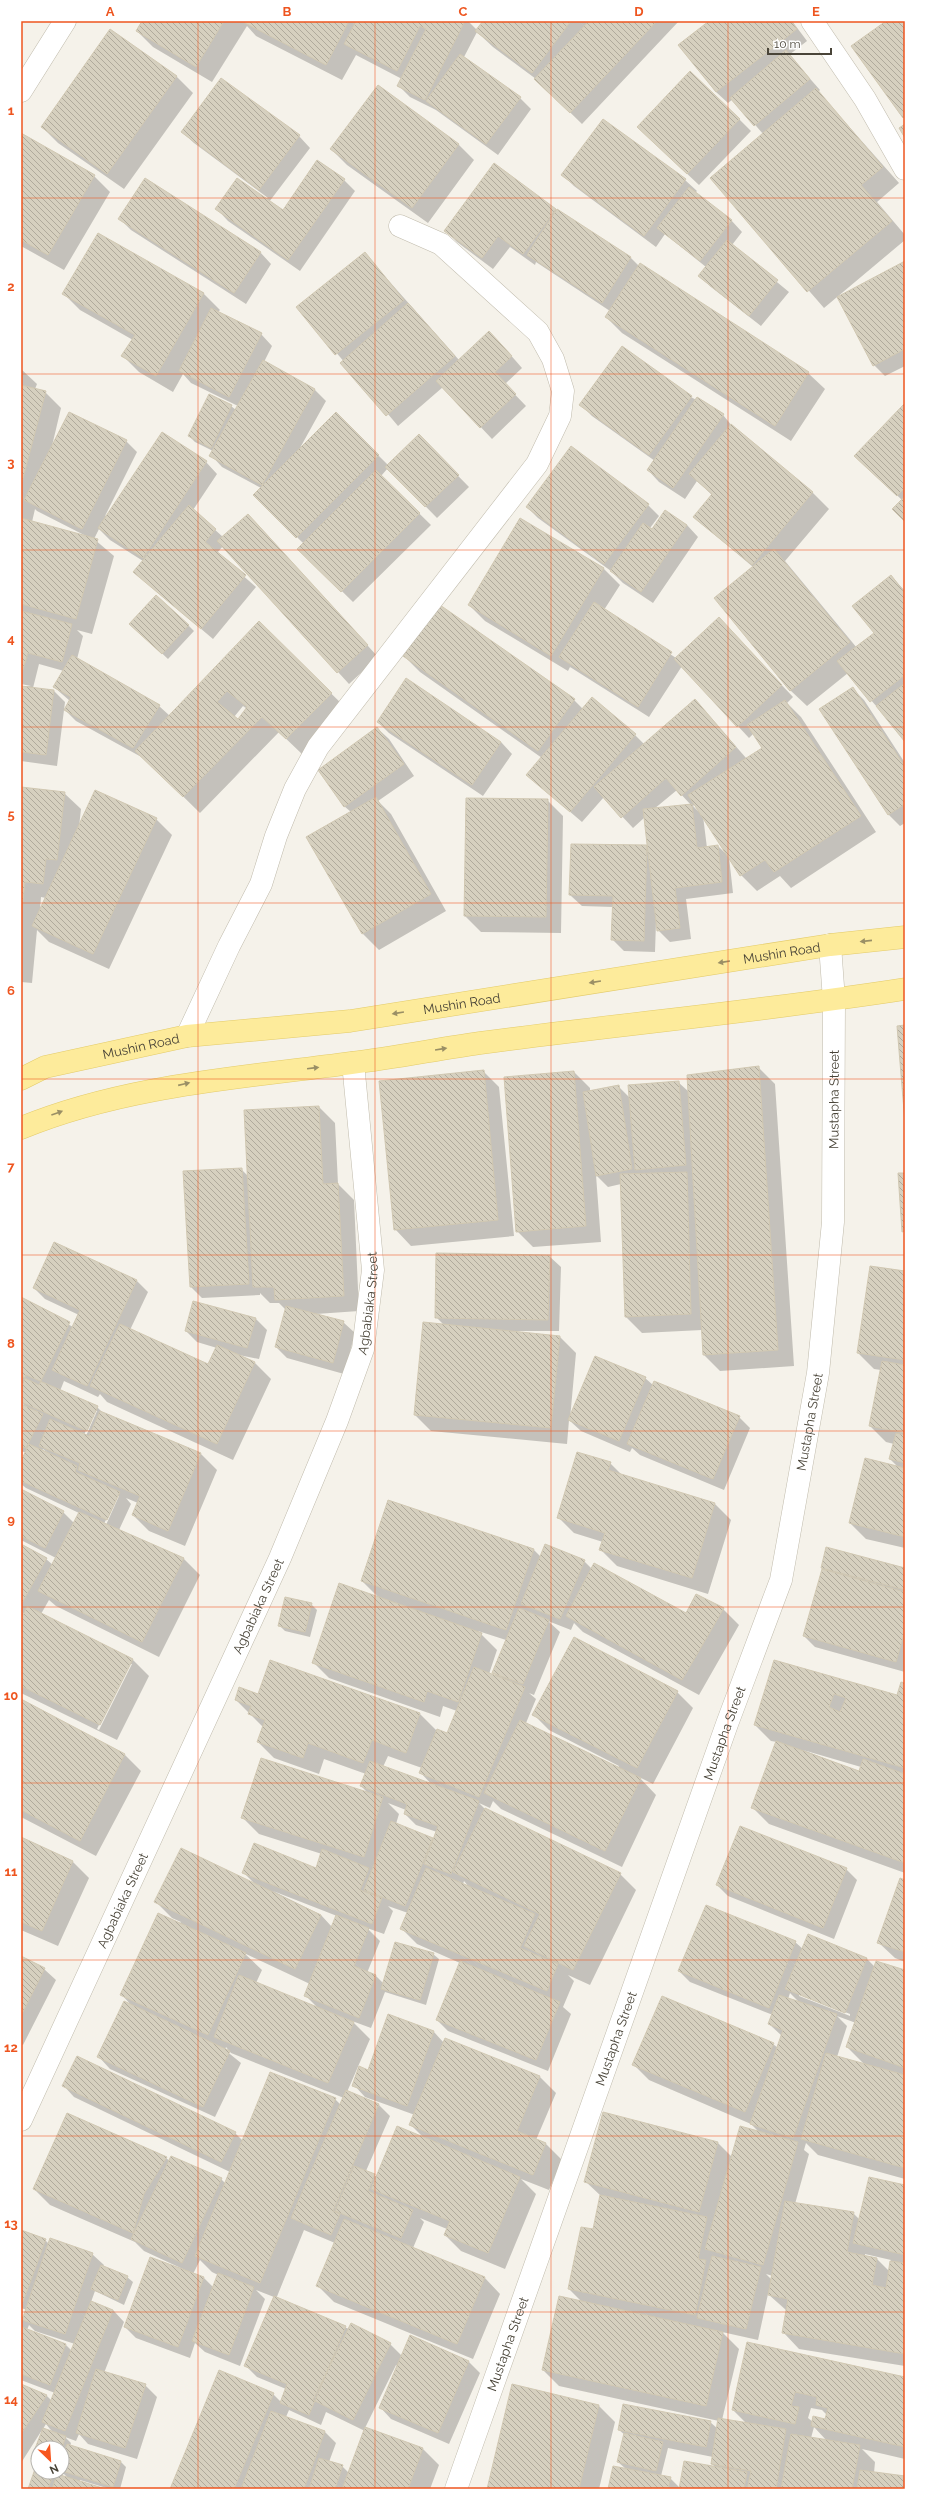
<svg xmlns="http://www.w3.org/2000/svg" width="926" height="2510" font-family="Raleway,sans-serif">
<defs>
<pattern id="building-back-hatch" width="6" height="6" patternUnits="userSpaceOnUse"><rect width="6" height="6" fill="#d6d0bf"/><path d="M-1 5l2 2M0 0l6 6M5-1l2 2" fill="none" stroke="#b0aa9c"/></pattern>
</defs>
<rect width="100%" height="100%" fill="#f5f2ea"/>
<!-- shadow -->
<path fill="#0003" fill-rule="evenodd" d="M143,21H468L477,30L484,21H679L582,124L536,79L493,47L477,32L464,57L520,98L531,109L498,155L436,110L410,97L399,86L402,79L356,55L342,80L256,36L247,26L212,82L153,47L137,31Z
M710,21H792L807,41L789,55L820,90L818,92L899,183L877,202L905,235V240L824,308L711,178L763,134L733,99L728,103L716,92L679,45Z
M110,31L177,77L193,93L124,189L58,143L42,127Z
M739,119L751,131L699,185L649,138Z
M603,120L685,180L697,191L695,193L731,220L742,232L732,245L789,292L761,326L711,287L699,276L706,267L665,234L656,247L574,186L563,175Z
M182,132L299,136L310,148L269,202L283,211L344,180L355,191L300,271L228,221L217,209L268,198L194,143Z
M21,134L94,176L110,192L64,270L21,246Z
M458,144L474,160L428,223L347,165L331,149Z
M555,209L630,257L639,266L808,373L825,389L791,441L622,333L606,317L610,311L536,262L535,265L510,247L493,269L457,242L446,231Z
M120,219L260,252L271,264L246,304L131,230Z
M98,234L204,294L220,310L218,312L261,334L272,346L264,362L315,390L326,401L300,448L336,413L388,465L419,436L469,487L437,518L388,468L381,476L431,525L353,602L299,549L304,544L254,495L261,488L222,467L211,455L213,451L195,442L189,436L231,406L236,410L238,406L191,383L183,374L173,392L139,372L123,356L133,340L80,310L64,294Z
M365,254L459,360L500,343L522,368L505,384L526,406L492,439L443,387L398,426L298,307Z
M905,262V366L885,376L874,365Z
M21,369L37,384L35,389L45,392L61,408L52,446L126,441L137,452L105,516L206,462L217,474L193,510L223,537L259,526L378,657L349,684L223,546L217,553L256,587L213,639L134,572L143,561L110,540L99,529L94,539L114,556L92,634L77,630L83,636L77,659L159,706L170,716L259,623L347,709L303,755L279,732L200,813L145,759L76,721L65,710L70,701L54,687L64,671L39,664L33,688L54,691L65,702L57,766L21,761V687L31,686L21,684ZM35,509L37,511L88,537L32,522ZM243,706L247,709L238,720L234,717Z
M691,397L723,415L733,427L813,493L829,509L785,561L857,648L875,633L891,576L905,591V740L848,673L807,706L790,690L753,567L694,517L712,495L697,481L685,499L659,482L648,470L655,461L592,416L581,405Z
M905,405V521L902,500L867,467Z
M648,505L659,516L650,528L653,530L666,512L687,525L698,537L653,603L623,583L611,571L538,518L527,507Z
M521,519L604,569L620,585L604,610L676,658L730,630L793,697L787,703L801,717L876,832L791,888L780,876L757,891L741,875L729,857L733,893L686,899L691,939L670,942L658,930L656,922L655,952L624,951L612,939L613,907L582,906L570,895L572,845L646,846L649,849L645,817L633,828L604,797L582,822L527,775L542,758L420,672L404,656L440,606L574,700L583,709L635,735L644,744L695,700L747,759L764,748L754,733L749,738L682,666L649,717L570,667L568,671L485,621L469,605ZM677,790L691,805L654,809ZM695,804L699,812L693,806ZM703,816L727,855L718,846L707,848Z
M188,625L194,631L168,659L136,629Z
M852,688L864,700L905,763V823L900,826L889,815L820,709Z
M378,722L501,742L512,754L483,796L389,733Z
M377,728L389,739L414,776L378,801L391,814L446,911L379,950L363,934L307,838L351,812L344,806Z
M21,788L64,793L81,809L79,827L156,819L172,835L109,969L49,942L37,930L32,983L21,982ZM41,897L46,898L40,910Z
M547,800L563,816L561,933L481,932L465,916Z
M759,1068L775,1084L794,1366L720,1371L704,1355L702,1330L642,1333L626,1317L621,1184L608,1187L596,1175L601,1242L533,1247L517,1231L574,1072L590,1088V1091L619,1087L630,1098L678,1082L689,1092Z
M483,1071L499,1087L514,1236L411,1246L395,1229Z
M319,1107L335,1123L338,1184L354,1200L359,1311L316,1314L343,1322L355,1333L344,1374L287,1358L276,1347L286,1310L279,1303H270L260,1293V1295L202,1298L191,1287L241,1169L248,1176Z
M549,1256L561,1267L559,1331H507L560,1337L576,1353L570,1419L645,1378L653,1385L739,1417L750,1428L724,1490L640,1455L632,1448L630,1452L581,1431L569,1420L567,1444L431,1431L415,1415L444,1325L436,1317Z
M905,1272V1548L866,1539L850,1523L899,1468L890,1459L894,1444L886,1442L870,1426L881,1370L874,1369L858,1353Z
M136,1280L148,1292L130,1330L208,1366L217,1348L197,1342L186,1331L194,1302L256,1319L267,1330L259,1359L234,1354L255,1363L271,1379L233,1460L107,1402L100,1394L98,1397L64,1381L60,1391L97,1407L104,1414L201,1454L217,1470L185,1546L149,1531L133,1515L138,1503L126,1498L131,1504L119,1530L184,1559L200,1575L159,1657L56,1606L49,1600L41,1614L133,1660L149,1676L117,1740L21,1693V1545L46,1559L53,1565L56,1558L21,1540V1490L63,1512L74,1523L79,1513L26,1488L21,1484V1463L26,1453L21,1451V1405L25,1406L21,1402L24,1384L21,1383V1298L73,1327L79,1315L45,1299L34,1288ZM95,1411H97L86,1436L84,1435ZM43,1449L48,1453L42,1451ZM117,1496H119L106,1525L104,1524ZM129,1664H132L99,1730L97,1729Z
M610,1463L623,1476L715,1504L731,1520L708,1594L617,1566L601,1550L603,1542L574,1533L558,1517Z
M534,1550L541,1557L584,1561L592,1569L687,1614L723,1609L739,1625L699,1695L583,1632L574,1623L571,1630L548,1621L560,1632L534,1695L529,1693L536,1699L526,1723L618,1768L619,1766L549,1730L533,1714L677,1692L693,1708L653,1784L639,1777L656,1795L622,1867L501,1809L493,1801L490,1808L479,1803L485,1809L620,1874L636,1890L590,1985L568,1975L574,1981L563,2007L571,2014L548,2071L448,2031L437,2020L460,1963L417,1944L401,1928L408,1913L388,1906L393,1911L384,1934L367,1928L380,1941L367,1973L376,1976L384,1984L433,1954L439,1959L426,2005L385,1992L371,2028L352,2021L370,2039L347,2092L379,2105L390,2116L366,2171L377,2177L424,2138L411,2125L415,2115L365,2097L354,2085L368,2071L388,2016L434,2032L444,2043L445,2039L540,2077L556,2093L536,2140L546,2144L562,2160L549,2190L521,2179L536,2194L505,2269L461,2251L445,2235L447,2229L420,2218L424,2222L413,2248L484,2277L500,2294L473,2359L334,2302L318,2286L335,2243L304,2230L276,2299L349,2329L390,2344L402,2356L469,2362L480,2373L449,2444L391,2419L380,2407L398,2366L396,2365L365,2428L423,2449L439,2465L430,2489H171L273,2394L281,2402L286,2389L257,2377L246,2366L274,2297L256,2290L265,2299L240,2366L205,2352L195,2343L190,2358L136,2338L125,2327L185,2270L144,2251L135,2242L50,2205L34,2189L166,2158L170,2161L221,2179L226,2184L230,2172L74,2097L63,2085L235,2133L243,2141L335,2099L341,2105L344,2098L231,2053L226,2047L225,2050L241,2063L215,2117L110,2069L99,2057L133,2007L121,1994L181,1922L172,1918L156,1902L255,1884L244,1873L316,1869L322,1854L259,1834L243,1818L368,1793L361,1786L366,1774L324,1759L319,1774L274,1758L258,1742L263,1727L236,1700L259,1695L271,1662L420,1714L437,1731L448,1735L457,1711L443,1706L440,1717L329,1678L313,1662L379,1598L362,1581ZM478,1631L506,1640L493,1672L498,1677L489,1674L497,1650ZM388,1756L422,1768L420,1772L433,1786L383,1767ZM388,1803L406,1810L405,1814L416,1825L437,1832L434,1840L396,1824L399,1814ZM464,1881L469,1887L463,1884ZM273,1891L337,1916L332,1927L321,1915ZM244,1953L310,1984L305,1995L318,2008L256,1983L262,1970ZM200,2260L212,2272L218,2275L214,2288L204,2278L193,2274ZM289,2410L321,2425L326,2412L365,2431L349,2473L342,2466L329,2462L336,2443L325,2432L286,2417Z
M822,1567L905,1570V1672L815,1647L804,1636L827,1572Z
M311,1604L317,1610L310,1637L285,1631L279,1625Z
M774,1661L897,1697L905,1684V1873L769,1824L753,1808L777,1742L771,1741L755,1725ZM803,1750L861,1767L859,1772Z
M21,1700L125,1755L141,1771L96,1856L21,1817Z
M21,1839L73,1862L89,1878L58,1946L21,1930Z
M846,1869L857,1880L834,1939L728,1896L717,1885Z
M905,1881V1962L895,1958L878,1942Z
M808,1935L867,1959L875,1967L905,1972V2179L818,2155L806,2143L804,2150L809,2154L795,2204L853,2213L860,2220L905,2186V2366L799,2349L783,2332L787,2311L768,2294L758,2340L722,2332L739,2349L722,2420L747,2424L733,2410L748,2343L905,2378V2459L862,2449L875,2462L874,2473L905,2477V2489H609L626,2469L618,2462L625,2435L619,2430L710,2422L718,2429L719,2421L559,2386L543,2370L582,2302L569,2289L582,2228L593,2230L601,2196L585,2181L604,2113L718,2143L732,2157L760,2133L751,2124L649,2080L633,2064L773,2044L778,2048L782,2036L769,2024L773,2015L690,1982L679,1971L795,1942L803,1949ZM790,1993L800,2003L788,1999ZM799,1994L850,2014V2016L799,1996ZM837,2016L856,2023L847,2047L865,2065L837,2057L847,2026ZM865,2254L891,2260L889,2271L877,2259L865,2257ZM766,2274L773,2276L772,2280ZM811,2408L822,2410L827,2415L826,2420L813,2422L808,2418ZM814,2427L827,2441L811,2438ZM668,2448L713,2457L712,2464L716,2468L680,2488L670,2478L661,2476Z
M21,1957L44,1969L56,1980L23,2045L21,2044Z
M21,2231L45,2240L49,2244L92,2254L104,2265L103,2267L127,2277L133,2282L124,2305L95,2291L91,2302L113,2310L124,2322L104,2373L145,2385L157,2397L137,2459L88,2444L79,2434L76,2441L65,2437L71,2443L70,2446L121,2462L126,2467L120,2489H110L80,2480V2482L103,2489H29L37,2467L38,2472H51L57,2476L68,2478L62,2472V2448H38V2465L33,2459L42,2430L21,2463V2385L46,2395L52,2401L55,2393L21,2380V2316L24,2318L27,2310L21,2308ZM29,2325L35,2331L75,2344L72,2351L66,2345L27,2330ZM46,2424L50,2429L55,2434L43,2429Z
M599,2406L615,2422L599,2489H488Z"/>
<!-- building -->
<path fill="url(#building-back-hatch)" stroke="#d1c8b2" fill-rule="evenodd" d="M142,21H224L196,67L136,31Z
M241,21H349L326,65Z
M356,21H465L425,100L397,86L426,29L420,26L397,71L344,44Z
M483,21H571L532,73L475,31Z
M589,21H657L570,113L534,79Z
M709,21H791L797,29L716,92L678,45Z
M886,21H905V116L903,118L851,46Z
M110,29L177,76L107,174L41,127Z
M786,50L810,79L754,126L730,98Z
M460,54L521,97L486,144L426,101Z
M690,71L740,119L687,174L637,127Z
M221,78L300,135L259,190L181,132Z
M378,85L459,144L412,208L330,149Z
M816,88L883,167L861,185L892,221L807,292L710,178Z
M603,119L686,179L644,236L561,175Z
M905,124V138L899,128Z
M21,133L95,175L48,255L21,240Z
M317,160L345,179L288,260L215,209L237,178L283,210Z
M494,163L556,209L523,254L498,236L482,258L444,231Z
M145,178L261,252L234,293L118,219Z
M689,187L732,220L700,261L657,228Z
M557,209L631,257L602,303L527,255Z
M98,233L204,293L156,376L121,356L135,335L62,294Z
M727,240L778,280L749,316L698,276Z
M365,252L404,300L335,355L296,307Z
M905,261V349L873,366L837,297Z
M640,263L809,372L775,426L605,317Z
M408,303L455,356L386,416L340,363Z
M211,308L262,333L229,397L179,371Z
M489,331L512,356L495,372L516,394L480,428L436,381Z
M622,346L692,396L649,455L579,405Z
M263,360L315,389L262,485L209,456Z
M21,385L46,391L21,486Z
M209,394L232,405L211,448L188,436Z
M697,397L724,414L673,488L647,470Z
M905,403V488L897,496L854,456Z
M69,412L127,440L82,529L24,500Z
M336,412L379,455L296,538L253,495Z
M731,424L813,492L752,565L693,517L712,494L689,474Z
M162,432L207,461L143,558L98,528Z
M419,434L459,475L425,507L385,467Z
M571,446L649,504L604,564L526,507Z
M376,470L420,513L341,592L297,549Z
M905,496V522L892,509Z
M189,505L216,529L205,542L246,575L201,629L133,572Z
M665,510L687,525L641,592L610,571L643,523L652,529Z
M248,514L368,645L337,673L217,541Z
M21,518L98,539L76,619L21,604Z
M520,518L604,568L551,656L468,605Z
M774,549L850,642L790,691L714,598Z
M891,575L905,593V675L870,702L837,661L874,633L852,606Z
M156,595L189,625L162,654L129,624Z
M594,602L672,652L638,707L559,657Z
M440,605L575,699L538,751L403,656Z
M21,611L72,624L62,662L28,653L21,676Z
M719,617L782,685L737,727L674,659Z
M259,621L332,693L286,739L262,717L183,797L135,751ZM227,691L247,707L238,719L217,702Z
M72,655L160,705L133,748L64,710L71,697L53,687Z
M406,678L501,742L472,785L377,722Z
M905,683V742L876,706Z
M21,686L54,690L46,755L21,752Z
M853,687L905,767V804L888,815L819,709Z
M592,697L636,734L570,812L526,775Z
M695,699L736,747L681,796L666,778L621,818L594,787Z
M785,700L861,816L774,872L765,860L740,876L688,795L762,748L747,725Z
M377,727L404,764L344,807L318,770Z
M21,787L65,792L57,860L46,859L43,884L25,882L21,920Z
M95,790L157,818L93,954L32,926Z
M376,797L431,894L362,934L306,837Z
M466,798L548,799L546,917L464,916Z
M692,804L697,848L718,845L722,882L675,888L680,928L657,931L643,809Z
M571,844L647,845L644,941L611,940L613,896L569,895Z
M905,1025V1123L897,1026Z
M759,1066L778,1350L703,1355L687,1075Z
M484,1070L498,1220L394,1230L379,1081Z
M574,1071L586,1226L516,1232L504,1077Z
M679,1081L686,1165L635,1170L628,1085Z
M619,1085L632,1169L596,1176L583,1092Z
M319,1106L323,1184L338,1183L344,1296L275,1300L274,1287H253L244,1110Z
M242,1168L249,1284L190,1287L183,1171Z
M687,1172L691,1314L625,1317L620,1174Z
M898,1173H905V1231L902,1232Z
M54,1242L137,1280L87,1386L52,1370L80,1310L33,1288Z
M436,1253L550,1255L548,1320L435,1318Z
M870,1266L905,1271V1360L857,1353Z
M21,1297L70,1322L39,1385L21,1376Z
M193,1301L256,1318L247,1348L185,1331Z
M286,1306L344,1321L333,1363L275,1347Z
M423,1322L560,1336L551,1428L414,1415Z
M120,1324L208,1364L217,1345L255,1362L217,1444L90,1386Z
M595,1356L646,1377L619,1441L568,1420Z
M882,1361L905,1365V1433L869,1426Z
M26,1375L98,1406L87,1431L21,1402V1389Z
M654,1381L740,1416L713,1479L627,1444Z
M21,1404L43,1414L26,1448L21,1446Z
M100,1411L201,1453L168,1531L132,1515L140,1496L78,1470L80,1463L39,1446L50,1419L89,1436Z
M896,1433L905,1435V1463L889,1459Z
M29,1444L77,1466L75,1472L120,1492L107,1520L21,1481V1461Z
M577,1452L611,1462L608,1470L715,1503L692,1578L599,1550L605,1533L557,1518Z
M865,1458L905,1468V1537L849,1523Z
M21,1489L64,1511L45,1548L21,1536Z
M388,1500L534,1549L506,1630L361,1581Z
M79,1512L184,1558L142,1642L38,1591Z
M21,1544L47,1558L21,1605Z
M545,1544L585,1560L560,1619L521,1604Z
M826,1547L905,1568V1590L821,1568Z
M594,1563L686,1613L696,1594L724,1608L682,1680L566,1616Z
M822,1569L905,1592V1631L896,1662L803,1636Z
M339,1583L482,1633L458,1702L427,1691L424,1702L312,1663Z
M285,1597L312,1603L305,1632L278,1626Z
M27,1606L133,1659L100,1725L21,1686V1619Z
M519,1608L549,1620L523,1684L492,1673Z
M574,1637L678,1691L637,1768L532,1715Z
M270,1660L420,1713L406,1753L372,1740L363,1763L308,1743L303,1758L257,1742L265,1720L248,1714L251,1706L235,1700L239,1687L258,1694Z
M774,1660L897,1695L901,1682L905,1683V1768L754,1725ZM834,1694L846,1698L840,1712L829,1707Z
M474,1667L525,1687L479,1797L419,1773L437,1729L447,1733Z
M21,1699L125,1754L80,1841L21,1810Z
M520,1720L641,1778L605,1851L484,1793Z
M776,1741L859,1771L863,1759L905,1774V1863L751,1808Z
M261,1758L383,1797L364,1857L241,1818Z
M370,1761L479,1801L451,1874L424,1864L438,1826L404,1814L407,1804L360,1786Z
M485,1808L621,1873L573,1970L524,1946L540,1914L453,1872Z
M391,1821L433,1838L405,1906L364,1890Z
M740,1826L847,1868L823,1928L716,1885Z
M21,1837L73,1861L42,1931L21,1922Z
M254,1843L316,1868L322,1849L369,1868L360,1890L382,1898L372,1924L242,1873Z
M181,1848L321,1915L295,1969L154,1902Z
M426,1868L535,1914L520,1948L558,1964L547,1991L400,1929Z
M900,1878L905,1880V1952L877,1943Z
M706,1905L796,1941L769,2008L678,1971Z
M158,1913L246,1953L208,2035L120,1995Z
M336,1915L369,1928L354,1966L376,1975L359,2018L304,1996Z
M808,1934L867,1958L845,2013L785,1989Z
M395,1942L434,1953L420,2000L381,1989Z
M21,1956L45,1968L21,2016Z
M460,1961L560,2002L536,2060L436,2020Z
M876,1961L905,1970V2068L846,2047Z
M239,1975L354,2022L328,2083L214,2037Z
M779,1995L837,2014L793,2138L750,2124L783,2030L768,2024Z
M662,1996L774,2043L745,2112L632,2065Z
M124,2001L230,2051L203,2107L97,2057Z
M388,2014L434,2031L407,2106L352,2086L359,2066L368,2070Z
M445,2038L540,2076L517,2131L546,2143L533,2175L409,2125Z
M826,2053L905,2075V2168L801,2139Z
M77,2056L236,2132L221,2162L62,2086Z
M270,2072L336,2098L260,2283L195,2256Z
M346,2090L379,2104L333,2211L340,2214L331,2235L291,2218Z
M603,2112L718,2142L699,2212L584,2182Z
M67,2113L167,2157L144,2194L133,2233L33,2189Z
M397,2126L520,2177L488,2253L444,2235L450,2221L371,2189Z
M740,2126L798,2142L763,2265L705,2249Z
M171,2156L222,2178L182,2263L131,2239Z
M354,2166L375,2174L368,2191L413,2210L401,2238L335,2211Z
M869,2177L905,2185V2255L853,2243Z
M600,2195L707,2217L698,2259L706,2260L695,2315L568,2289L581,2227L593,2229Z
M785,2201L854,2212L847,2252L877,2258L872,2285L886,2288L890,2261L905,2263V2354L782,2333L788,2299L768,2295Z
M344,2219L485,2277L457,2344L316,2286Z
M21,2230L46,2239L23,2302L21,2301Z
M50,2238L93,2253L65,2334L22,2320Z
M712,2256L761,2267L746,2329L697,2318Z
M150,2257L204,2277L178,2347L124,2327Z
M101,2265L128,2276L118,2300L91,2289Z
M218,2273L254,2287L229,2355L192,2341Z
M274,2296L346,2326L309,2415L280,2403L287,2384L244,2366Z
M559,2296L723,2332L706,2406L542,2370Z
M91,2301L113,2310L65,2431L42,2422Z
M351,2323L391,2343L353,2420L313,2400Z
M22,2327L66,2344L50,2385L21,2374Z
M410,2335L469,2361L438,2433L379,2408Z
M747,2342L905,2377V2447L811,2426L813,2416L825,2419L828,2408L816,2405L817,2397L795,2392L791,2406L799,2407L795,2424L732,2410Z
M96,2369L146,2384L125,2448L76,2433Z
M219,2370L274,2393L234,2489H170Z
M21,2384L47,2395L21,2434Z
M512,2384L599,2405L579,2489H487Z
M623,2404L711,2421L706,2447L618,2430Z
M271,2411L325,2431L304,2489H241Z
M718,2418L786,2429L776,2489H747L751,2471L711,2464Z
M365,2427L423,2448L408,2489H342Z
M43,2428L66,2436L62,2448H38V2462L31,2459Z
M624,2433L663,2442L656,2471L617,2462Z
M791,2434L860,2445L852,2489H781Z
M67,2444L121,2461L113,2487L62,2471V2459Z
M319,2458L343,2465L335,2489H309Z
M684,2461L747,2472L744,2489H679Z
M36,2466L38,2472H54L48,2489H28Z
M613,2466L671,2477L668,2489H608Z
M860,2470L905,2476V2489H857Z
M57,2474L106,2489H52Z"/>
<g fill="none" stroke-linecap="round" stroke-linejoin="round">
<defs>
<g id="street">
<path d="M812,21L865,99L905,169"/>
<path d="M21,91L65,21"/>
<path d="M187,1036L229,946L261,884L276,836L295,789L318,747L537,464L560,416L563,391L553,359L538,332L441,244L400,226"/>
<path id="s1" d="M21,2120L280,1558L337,1421L363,1349L373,1270L353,1063"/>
<path id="s2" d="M456,2489L727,1724L781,1580L818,1373L833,1222L834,1000L830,945"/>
</g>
<g id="primary">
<path id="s3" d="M21,1079L45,1067L187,1036L350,1021L830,945L905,937"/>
<path d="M21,1128C126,1085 240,1078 351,1063C395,1058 437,1049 480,1043C622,1024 764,1011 905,989"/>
</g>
</defs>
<!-- street casing -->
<use href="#street" stroke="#c0bbac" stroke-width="23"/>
<!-- primary casing -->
<use href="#primary" stroke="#e3cb6a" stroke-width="23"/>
<!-- street -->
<use href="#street" stroke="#fff" stroke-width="22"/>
<!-- primary -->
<use href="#primary" stroke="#fdeb9b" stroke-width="22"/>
</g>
<!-- one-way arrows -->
<defs><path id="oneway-solid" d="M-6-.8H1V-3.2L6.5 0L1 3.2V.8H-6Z"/></defs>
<g fill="#9a8f65">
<use href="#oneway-solid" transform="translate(866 941) rotate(174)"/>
<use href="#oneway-solid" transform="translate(724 962) rotate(171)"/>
<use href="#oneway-solid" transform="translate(595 982) rotate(171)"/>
<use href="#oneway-solid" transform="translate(398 1013) rotate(171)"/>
<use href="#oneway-solid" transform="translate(441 1049) rotate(-9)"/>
<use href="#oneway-solid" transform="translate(313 1068) rotate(-7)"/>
<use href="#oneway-solid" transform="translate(184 1084) rotate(-13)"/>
<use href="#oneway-solid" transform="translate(57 1113) rotate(-20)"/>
</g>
<!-- grid -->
<path fill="none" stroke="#ee551f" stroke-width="1" stroke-opacity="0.55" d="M198,21V2489M375,21V2489M551,21V2489M728,21V2489M21,198H905M21,374H905M21,550H905M21,727H905M21,903H905M21,1079H905M21,1255H905M21,1431H905M21,1607H905M21,1783H905M21,1960H905M21,2136H905M21,2312H905"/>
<g text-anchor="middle" stroke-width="3" stroke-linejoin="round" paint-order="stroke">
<!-- street labels -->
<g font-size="13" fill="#494438" stroke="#fff">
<text dy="5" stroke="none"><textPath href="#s3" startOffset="773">Mushin Road</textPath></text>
<text dy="5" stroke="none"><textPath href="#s3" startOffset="449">Mushin Road</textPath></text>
<text dy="5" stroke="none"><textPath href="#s3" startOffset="125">Mushin Road</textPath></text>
<text dy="5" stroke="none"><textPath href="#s2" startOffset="1450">Mustapha Street</textPath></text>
<text dy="5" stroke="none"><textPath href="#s1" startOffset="890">Agbabiaka Street</textPath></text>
<text dy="5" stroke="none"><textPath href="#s2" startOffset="1126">Mustapha Street</textPath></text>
<text dy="5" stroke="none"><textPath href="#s1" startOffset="566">Agbabiaka Street</textPath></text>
<text dy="5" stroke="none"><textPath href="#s2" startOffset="802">Mustapha Street</textPath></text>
<text dy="5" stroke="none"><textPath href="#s1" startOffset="242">Agbabiaka Street</textPath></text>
<text dy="5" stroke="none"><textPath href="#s2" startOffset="478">Mustapha Street</textPath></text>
<text dy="5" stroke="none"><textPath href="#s2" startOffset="154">Mustapha Street</textPath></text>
</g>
</g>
<!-- border -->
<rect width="926" height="2510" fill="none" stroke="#ffffff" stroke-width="44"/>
<!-- north arrow -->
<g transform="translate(50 2460) rotate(155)"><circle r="19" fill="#ffffff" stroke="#b6b4af"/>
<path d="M0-3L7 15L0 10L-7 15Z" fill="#f7561e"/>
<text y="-6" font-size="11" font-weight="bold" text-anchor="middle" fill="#494438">N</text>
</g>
<!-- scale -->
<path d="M768 48v6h63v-6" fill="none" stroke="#494438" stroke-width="2"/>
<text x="774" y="48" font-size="12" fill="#494438" stroke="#ffffff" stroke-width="3" paint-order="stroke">10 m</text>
<rect x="22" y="22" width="882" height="2466" fill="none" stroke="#ee551f" stroke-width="1.5"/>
<g font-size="13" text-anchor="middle" font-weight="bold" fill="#ee551f">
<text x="110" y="16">A</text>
<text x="287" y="16">B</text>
<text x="463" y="16">C</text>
<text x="639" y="16">D</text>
<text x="816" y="16">E</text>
<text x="11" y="115">1</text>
<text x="11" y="291">2</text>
<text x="11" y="467">3</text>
<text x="11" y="643">4</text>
<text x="11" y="819">5</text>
<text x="11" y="995">6</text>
<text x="11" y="1171">7</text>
<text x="11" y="1348">8</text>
<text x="11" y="1524">9</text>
<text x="11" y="1700">10</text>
<text x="11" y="1876">11</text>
<text x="11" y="2052">12</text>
<text x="11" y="2228">13</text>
<text x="11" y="2404">14</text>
</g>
</svg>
